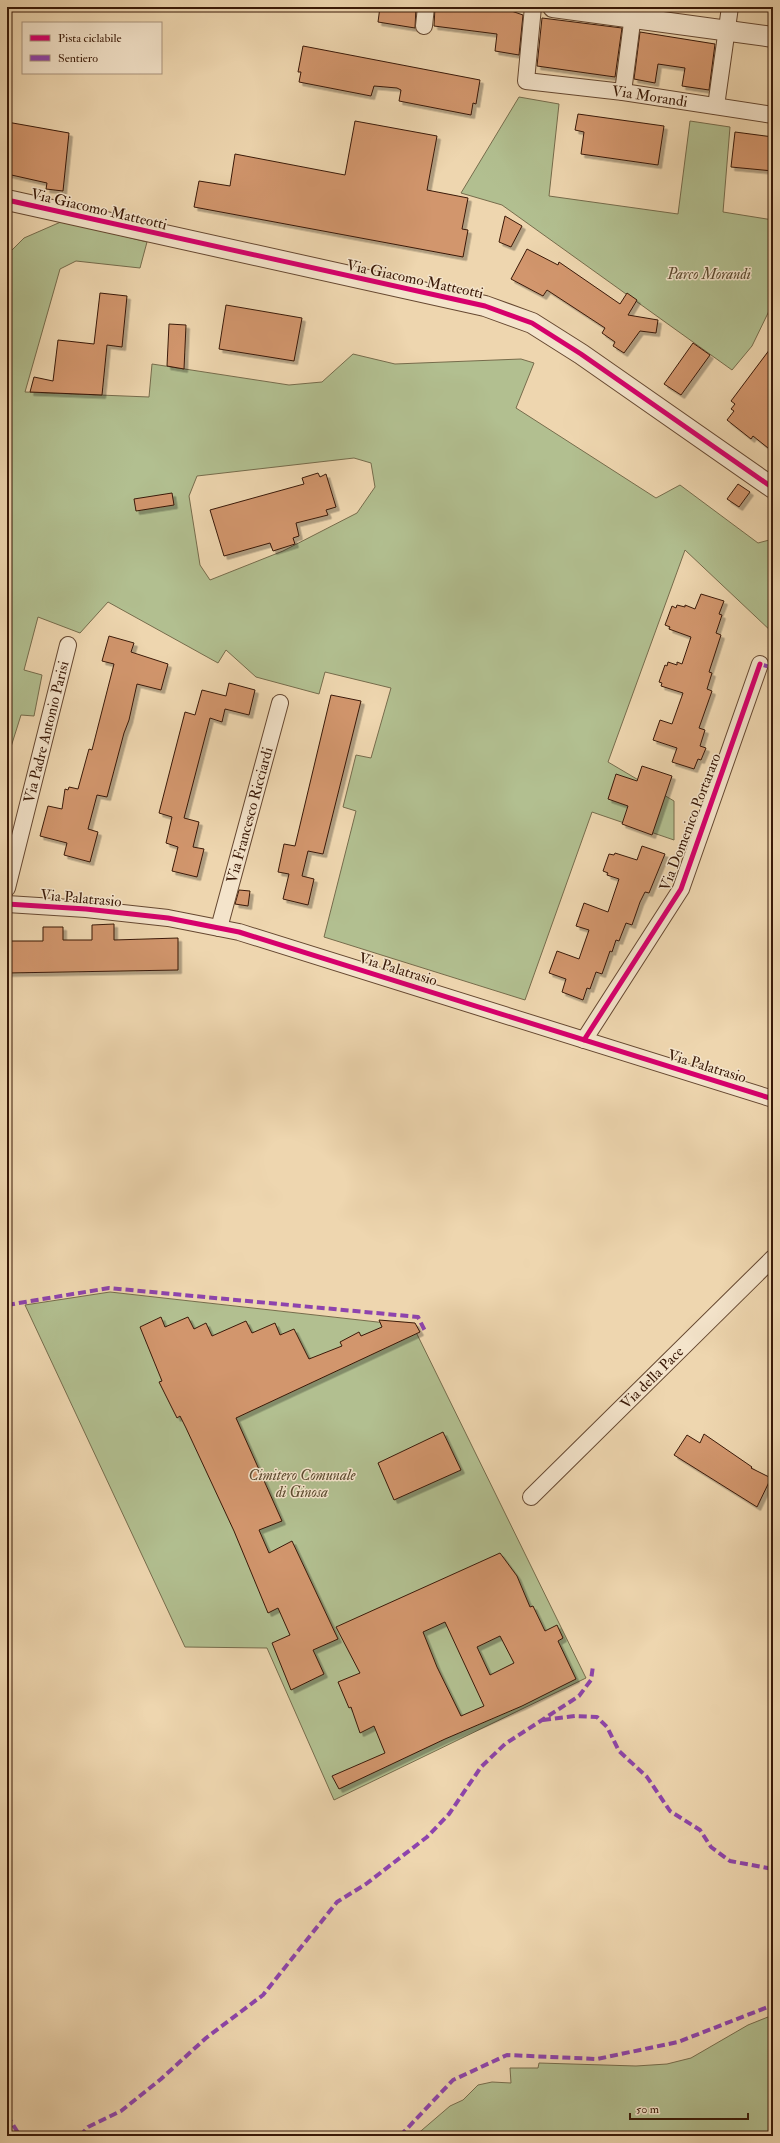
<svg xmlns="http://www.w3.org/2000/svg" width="780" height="2143" font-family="'IM FELL Double Pica',serif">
<defs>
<filter id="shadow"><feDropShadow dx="3.5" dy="3.5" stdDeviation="0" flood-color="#0004"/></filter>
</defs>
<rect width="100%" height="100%" fill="#eed6af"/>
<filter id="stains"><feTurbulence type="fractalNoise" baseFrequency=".005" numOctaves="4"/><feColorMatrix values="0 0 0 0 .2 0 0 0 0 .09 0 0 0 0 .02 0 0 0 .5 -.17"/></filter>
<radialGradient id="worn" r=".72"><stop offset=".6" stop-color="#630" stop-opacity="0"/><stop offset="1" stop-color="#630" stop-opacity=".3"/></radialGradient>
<!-- green -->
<path fill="#b2bf90" stroke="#766c4c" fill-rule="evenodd" d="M519,97L559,104L549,196L678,214L690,121L730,127L723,212L773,220V313L769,311L752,346L732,370L502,205L461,193Z
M63,221L147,242L140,268L76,261L60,269L25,392L149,397L152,364L289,385L322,382L353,354L395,364L521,359L534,363L516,408L656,498L680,485L758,543L773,539V633L685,550L608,762L674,801V840L592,812L525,1000L324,937L356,811L343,807L356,755L371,758L391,688L325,672L319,694L256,677L226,650L218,663L108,602L80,633L38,617L24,670L42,675L34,716L21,715L10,750L7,749V255L24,238ZM354,458L371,463L375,487L357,513L283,551L210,580L200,565L189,496L197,476Z
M110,1292L413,1326L586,1678L334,1800L267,1648L185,1647L25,1305Z
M773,2015V2136H415L450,2106L463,2100L478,2085L492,2082L511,2083L510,2068H538L539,2063L636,2066L667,2064L691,2058L748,2025Z"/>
<!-- building -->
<path fill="#d2966d" stroke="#391907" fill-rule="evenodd" filter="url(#shadow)" d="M380,7H416L415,28L378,22Z
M435,7H500L523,15L519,55L495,51L497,34L434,26Z
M542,18L622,28L615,77L537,66Z
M640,32L715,44L709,90L682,86L685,68L658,64L655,83L634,79Z
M303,46L480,80L476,104L473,103L471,115L399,101L401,90L397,88L374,86L371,96L299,82L301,72H298Z
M578,114L664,126L658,165L581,154L584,132L575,130Z
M355,121L437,136L427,190L468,198L462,229L468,230L463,257L194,207L199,181L230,186L235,154L345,175Z
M7,122L69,133L63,191L46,189L47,183L7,174Z
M735,132L773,137V171L731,167Z
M505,216L522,226L511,247L499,242Z
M527,249L558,265L559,262L620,304L627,293L637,300L628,315L658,320L656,333L640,331L624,353L613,346L615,342L602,333L605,328L547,290L543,296L511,279Z
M100,293L127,296L122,347L107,345L102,395L30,392L34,377L53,381L58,340L94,344Z
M226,305L302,318L294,361L219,349Z
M169,324L186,325L184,369L167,366Z
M693,343L710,355L681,395L664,384Z
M773,345V452L753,436L751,439L727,420L734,411L731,409L735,404L731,401Z
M318,473L320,477L326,474L336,507L326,510L328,515L296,523L299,536L293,538L295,544L273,551L270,543L224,556L210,510L304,484L302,478Z
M738,484L750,492L739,507L727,499Z
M172,493L174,505L136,511L134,499Z
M701,594L724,601L719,614L722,615L716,633L721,635L709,672L712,673L707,689L712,691L699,728L705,730L700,746L706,748L701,760L698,759L694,769L672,762L677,748L653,740L660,720L672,724L683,693L661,686L662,683L659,682L665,665L667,666L668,662L677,665V662L682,664L691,637L669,629L670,627L665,625L672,606L676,608L677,605L685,607V605L695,609Z
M109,636L134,643L131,652L168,664L161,690L137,684L129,720L124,733L107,797L97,795L88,829L98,832L90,862L64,855L67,843L40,836L48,806L62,809L65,789L68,790L69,787L78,789L89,749L92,750L114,664L102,661Z
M229,683L255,690L249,715L225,709L222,722L210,718L184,818L199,822L193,847L204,849L197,877L172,871L178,847L166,843L172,817L159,813L185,712L195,715L202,690L226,696Z
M331,695L361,701L323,854L308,851L302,876L314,879L308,905L283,899L289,874L278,872L284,844L295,846Z
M642,766L672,776L652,835L622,824L628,806L608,799L616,774L637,781Z
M642,846L665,854L649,893L645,892L640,902L632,925L626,923L619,941L616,940L612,952L610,951L602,974L596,972L590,989L587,988L583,1000L562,992L566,979L549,973L557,951L579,959L589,930L576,926L584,903L608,912L619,879L607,875L608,873L603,871L609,854L614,855L615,853L637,860Z
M239,890L250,891L248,906L235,904Z
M114,924V940L178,938V970L7,973V941H43V927H63V940H92V925Z
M161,1317L165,1327L188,1317L194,1329L206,1323L212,1336L246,1321L252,1333L275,1323L280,1335L294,1329L309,1359L342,1346L340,1342L359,1332L361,1336L382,1327L379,1320L415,1323L420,1332L236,1418L282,1521L259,1530L269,1553L292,1541L338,1639L313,1650L324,1674L291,1690L272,1643L290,1635L278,1608L268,1613L234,1531L186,1428L180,1416L177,1418L159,1382L162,1381L140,1327Z
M443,1432L461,1470L394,1500L378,1463Z
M704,1434L752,1467L751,1468L771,1478L757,1507L674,1455L687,1435L700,1443Z
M500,1553L517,1576L530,1607L533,1606L545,1631L557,1625L563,1638L558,1641L576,1679L522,1706L445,1739L339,1789L332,1776L385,1753L374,1726L360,1733L351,1707L349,1708L338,1682L360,1673L336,1627ZM445,1622L484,1706L461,1716L437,1667L423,1632ZM500,1636L514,1663L490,1675L477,1647Z"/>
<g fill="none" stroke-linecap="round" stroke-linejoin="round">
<defs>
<g id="minor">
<path id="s1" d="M533,7L526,81L623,92L773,115"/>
<path d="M424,26L426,7"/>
<path d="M623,92L634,7"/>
<path d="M716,106L730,7"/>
<path id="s2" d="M7,888L68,645"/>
<path d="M7,904L86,909L168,918L239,932L773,1099"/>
<path id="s3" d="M219,928L280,703"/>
<path d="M584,1040L681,889L760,664"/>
<path id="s4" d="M531,1497L773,1258"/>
</g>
<path id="tertiary" d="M553,7L773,37
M7,200L485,306L532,323L581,354L773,488"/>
</defs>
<!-- minor casing -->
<use href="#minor" stroke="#664831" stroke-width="18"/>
<!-- tertiary casing -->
<use href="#tertiary" stroke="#664831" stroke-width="22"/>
<!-- minor -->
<use href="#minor" stroke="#f4e4cb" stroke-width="16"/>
<!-- tertiary -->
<use href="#tertiary" stroke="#f4e4cb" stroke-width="20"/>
<!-- quiet -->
<path stroke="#8e44ad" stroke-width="4" stroke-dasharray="8 4" stroke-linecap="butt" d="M760,664L773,668
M7,1305L109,1288L418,1317L425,1331
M543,1720L575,1716L597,1717L607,1727L619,1751L647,1777L670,1811L700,1830L711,1847L730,1861L773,1869
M7,2115L20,2136
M80,2136L88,2127L121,2111L161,2079L206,2038L263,1995L337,1902L366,1884L427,1837L449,1814L481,1767L505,1744L579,1696L591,1680L593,1666
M400,2136L453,2080L507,2055L597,2059L678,2042L773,2005"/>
<defs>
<path id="cycleway" d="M7,200L485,306L532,323L581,354L773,488
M7,904L86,909L168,918L239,932L773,1099
M584,1040L681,889L760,664"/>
</defs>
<!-- cycleway casing -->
<use href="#cycleway" stroke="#f4e4cb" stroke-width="8"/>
<!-- cycleway -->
<use href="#cycleway" stroke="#d6006c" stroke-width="5"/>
</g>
<g text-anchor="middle" stroke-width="3" stroke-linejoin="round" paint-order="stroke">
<!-- street labels -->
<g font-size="15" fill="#391907" stroke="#f4e4cb">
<text dy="5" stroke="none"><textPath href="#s1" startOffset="199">Via Morandi</textPath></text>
<text transform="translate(99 209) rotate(13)" y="5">Via Giacomo Matteotti</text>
<text transform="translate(415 279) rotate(12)" y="5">Via Giacomo Matteotti</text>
<text dy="5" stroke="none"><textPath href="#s2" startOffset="161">Via Padre Antonio Parisi</textPath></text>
<text dy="5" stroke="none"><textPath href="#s3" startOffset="117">Via Francesco Ricciardi</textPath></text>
<text transform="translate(690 822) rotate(-69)" y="5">Via Domenico Portararo</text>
<text transform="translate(81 898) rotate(5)" y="5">Via Palatrasio</text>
<text transform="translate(398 969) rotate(17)" y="5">Via Palatrasio</text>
<text transform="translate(707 1066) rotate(17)" y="5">Via Palatrasio</text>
<text dy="5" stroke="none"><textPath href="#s4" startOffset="170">Via della Pace</textPath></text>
</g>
<!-- park labels -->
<g font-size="15" font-style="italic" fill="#5d4b30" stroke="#f4e4cb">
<text x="709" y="279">Parco Morandi</text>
<text x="302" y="1480">Cimitero Comunale<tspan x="302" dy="17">di Ginosa</tspan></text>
</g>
</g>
<!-- margin -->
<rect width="780" height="2143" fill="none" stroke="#eed6af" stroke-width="24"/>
<rect x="8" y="8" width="764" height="2127" fill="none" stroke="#391907" stroke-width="2"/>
<rect x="12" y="12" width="756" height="2119" fill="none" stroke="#391907"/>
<!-- legend -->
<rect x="22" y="22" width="140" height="52" fill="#f4e4cb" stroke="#a9937d"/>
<rect x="30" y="35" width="20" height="6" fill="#d6006c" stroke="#a9937d"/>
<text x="58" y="42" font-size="12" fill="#391907">Pista ciclabile</text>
<rect x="30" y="55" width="20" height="6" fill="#8e44ad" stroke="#a9937d"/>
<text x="58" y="62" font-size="12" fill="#391907">Sentiero</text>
<!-- scale -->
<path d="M630 2113v6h118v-6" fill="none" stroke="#391907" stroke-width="2"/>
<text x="636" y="2113" font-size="12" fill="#391907" stroke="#f4e4cb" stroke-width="3" paint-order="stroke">50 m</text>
<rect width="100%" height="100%" filter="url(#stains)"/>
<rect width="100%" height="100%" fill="url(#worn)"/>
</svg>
